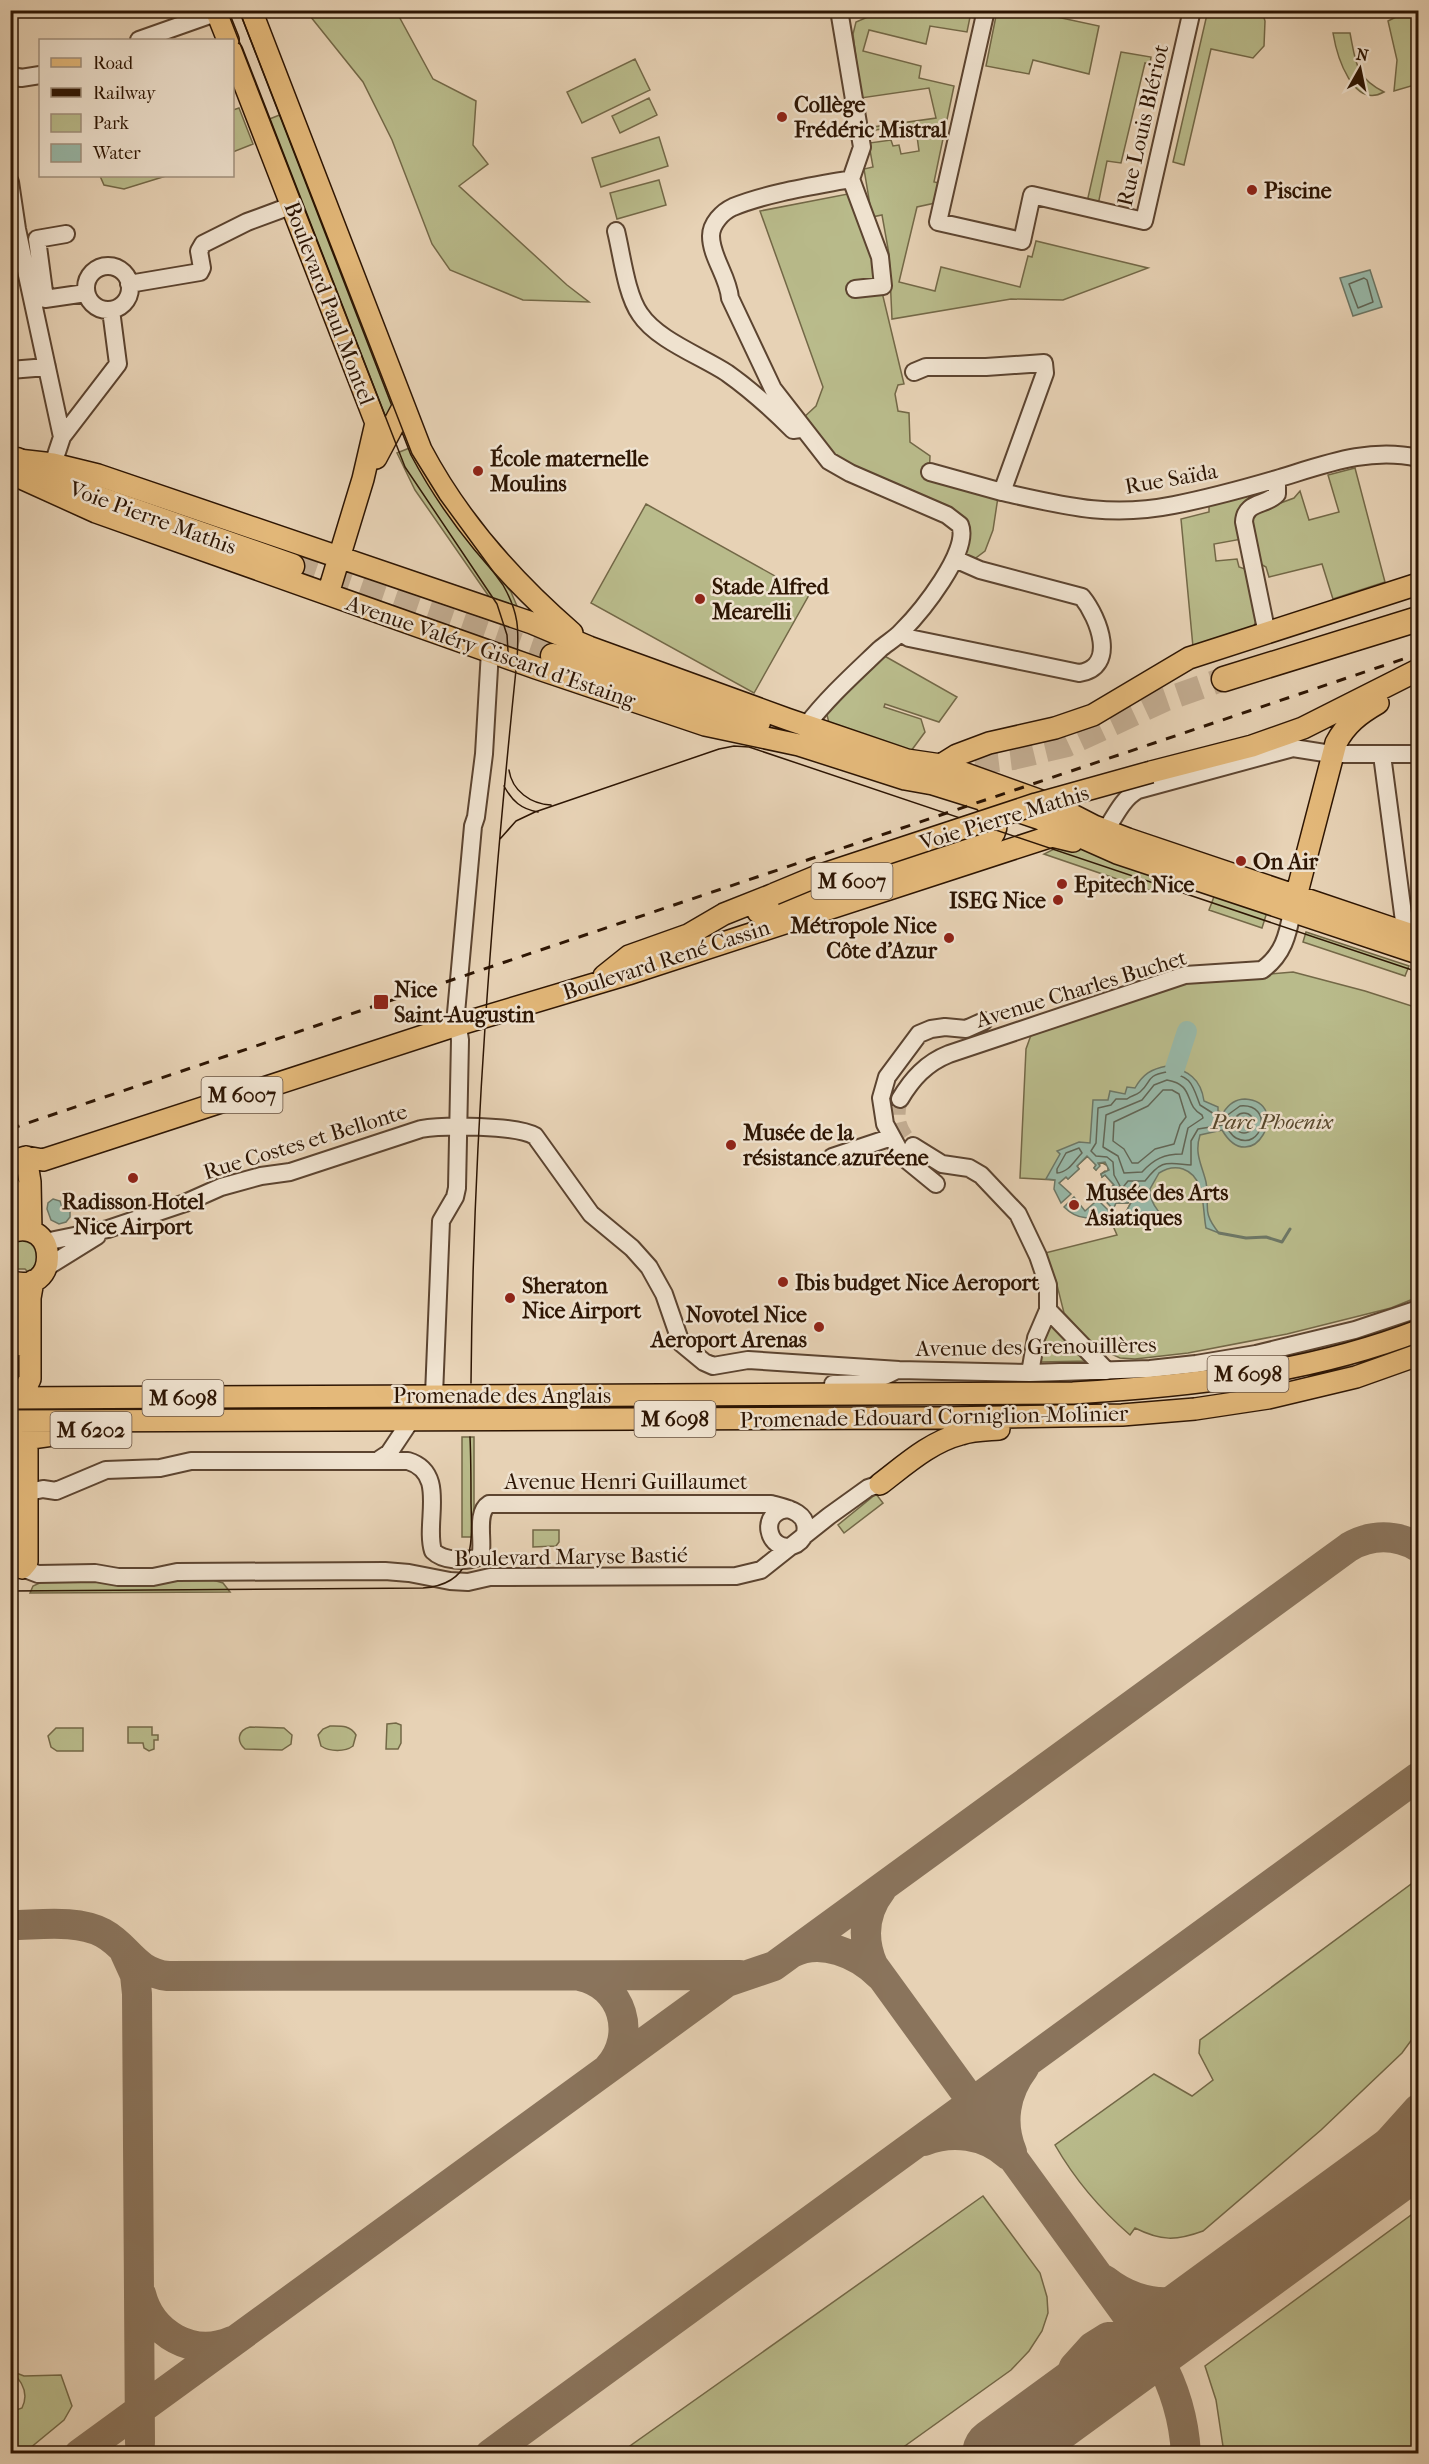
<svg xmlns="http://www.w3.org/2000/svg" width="1429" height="2464" font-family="'IM FELL French Canon',serif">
<rect width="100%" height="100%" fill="#e7d2b5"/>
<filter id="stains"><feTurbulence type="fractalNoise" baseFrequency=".00333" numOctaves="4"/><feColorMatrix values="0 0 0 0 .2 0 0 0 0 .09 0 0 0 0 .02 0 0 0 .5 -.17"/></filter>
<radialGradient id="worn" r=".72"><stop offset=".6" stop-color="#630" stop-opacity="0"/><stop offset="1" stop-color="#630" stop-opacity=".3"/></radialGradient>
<!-- green -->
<path fill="#b9bb8b" stroke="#736847" stroke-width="1.5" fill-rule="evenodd" d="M1208,10L1262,11L1265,21L1264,46L1253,58L1211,49L1184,165L1173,162Z
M1410,10L1418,11V84L1394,91L1397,60L1388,21Z
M306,11H396L433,79L476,101L473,145L488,164L459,186L567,285L589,302L523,300L450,270L432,244L392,140L363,82Z
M944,11H978L976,18L970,17L967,32L930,26L926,44L869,30L863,51L921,66L919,78L954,86L934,182L940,183L935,203L917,207L899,282L935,291L941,267L1020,287L1028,256L1032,257L1036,241L1148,268L1063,300L1011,299L892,319L889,254L882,215L872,217L864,169L873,167L866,128L936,118L929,88L861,98L853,34L856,22L870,16ZM889,128L890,133L916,129L919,151L901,154L899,145L893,146L891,140L870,143L869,131Z
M997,11H1029L1099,26L1089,74L1033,60L1029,74L986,66Z
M1333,33H1350C1356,63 1355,77 1384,92C1353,109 1337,57 1333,33Z
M1121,52L1151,57L1150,64L1145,63L1121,163L1107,161L1098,205L1087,202Z
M635,59L650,90L582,123L567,92Z
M649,98L657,115L620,133L612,116Z
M239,108L253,144L233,152V110Z
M282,114L394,401L387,430L267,120Z
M659,137L668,166L601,187L592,158Z
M100,176H166L124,189L104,185Z
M659,180L666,205L617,219L610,193Z
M858,192L904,384L898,385L895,394L898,411L909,413L910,442L930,456L929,478L998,497L993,530L985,551L973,560L961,550L965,531L832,459L803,418L816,406L823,387L760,211Z
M412,447L433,486L511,592L517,606L490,598L415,490L397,453Z
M1355,468L1385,582L1333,599L1322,564L1269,577L1266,567L1257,562C1254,548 1246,524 1256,512L1294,498L1300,491L1309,520L1339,512L1328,475Z
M1267,490L1263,497L1243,504L1238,511L1242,539L1214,544L1216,561L1237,559L1239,567L1248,570L1257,620L1253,627L1193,647L1181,519L1209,512V504Z
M646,504L809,595L754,693L591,603Z
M881,654L957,697L939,722L885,704L884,707L921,719L925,732L911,751L829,723L826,711Z
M1066,843L1163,876L1158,893L1044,854Z
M1215,894L1267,912L1262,928L1209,910Z
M1306,932L1409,966L1405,976L1303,942Z
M1293,972L1365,991L1418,1008V1297L1391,1308L1287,1334L1188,1353L1135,1359L1120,1358L1094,1346L1064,1313L1056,1281L1045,1253L1117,1235L1113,1226L1125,1214L1139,1186H1131L1132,1193L1128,1203H1116L1113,1209L1100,1195L1114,1185L1105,1175L1102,1177L1101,1174L1105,1171L1108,1172V1166L1101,1162L1096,1170L1094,1168L1096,1165L1088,1156L1077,1166L1079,1169L1068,1179L1066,1177L1059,1183L1055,1180L1020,1178L1026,1049L1031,1035L1087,1014L1190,981Z
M17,1239L34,1243L39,1260L29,1273L25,1269H17L14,1273L11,1271L10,1242Z
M1048,1320L1090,1361L1039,1362Z
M462,1437H474V1537H462Z
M876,1494L883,1503L844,1533L838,1525Z
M533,1530H559V1542L556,1546L533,1547Z
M213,1580L223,1583L230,1592L30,1593L33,1586L44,1581Z
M387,1724L396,1723L401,1725V1743L398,1749H386Z
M330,1726C341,1726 350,1725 356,1735L353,1746C345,1752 330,1752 321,1746L318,1735L323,1729Z
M128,1727H152V1735H158V1740H154V1749L149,1751L144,1748L143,1743H128Z
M250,1727L284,1728L292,1735L291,1744L282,1750L245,1749C236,1741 238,1730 250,1727Z
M56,1728H83V1751H57L51,1747L48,1736Z
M1418,1879V2031L1402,2053L1321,2130L1203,2231C1176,2241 1161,2241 1135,2228L1130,2235C1101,2210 1074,2178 1055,2145L1154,2074L1192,2096L1213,2080L1199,2053L1200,2040Z
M983,2196L1040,2273L1047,2297L1048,2313L1042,2331L1029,2351L1011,2370L895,2453H620Z
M1418,2210V2453H1224L1216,2400L1205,2366Z
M11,2371L24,2376L61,2375L72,2406L64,2420L24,2453H11V2412L22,2408C30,2392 21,2380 11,2371Z"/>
<!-- water -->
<path fill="#98b8a8" stroke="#6d7766" stroke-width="1.5" d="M1370,270L1382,307L1353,316L1340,278Z
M1167,1066C1188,1070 1201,1079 1204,1101L1218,1107V1111L1223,1113C1228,1105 1235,1099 1245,1099C1294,1102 1252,1181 1222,1130L1200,1135C1194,1154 1202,1165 1206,1182C1211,1206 1200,1210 1219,1233L1206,1228C1202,1208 1206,1177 1183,1169C1174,1166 1167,1168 1159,1173L1150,1189C1150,1207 1163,1217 1176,1226L1146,1213L1118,1226L1136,1194H1139V1186H1131L1132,1193L1128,1203H1116L1113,1209L1100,1195L1114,1185L1105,1175L1102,1177L1101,1174L1109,1170L1105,1162L1098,1163L1100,1166L1096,1170L1094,1168L1096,1165L1087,1156L1077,1166L1079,1169L1068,1179L1066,1177L1059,1183L1071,1194L1061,1203L1054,1189L1055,1180L1046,1179L1060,1154L1057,1151L1079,1142L1090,1143L1093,1100H1108L1110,1091L1125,1094L1127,1087L1135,1088C1143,1074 1151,1069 1167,1066Z
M1074,1197L1085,1211L1094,1203L1093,1200L1097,1199L1110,1212C1093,1220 1078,1221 1064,1207Z
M53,1199L60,1201L62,1207L70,1208V1217L66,1222L59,1224L51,1220L47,1209L48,1203Z"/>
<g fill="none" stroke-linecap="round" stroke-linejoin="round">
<!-- shore -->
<path stroke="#626656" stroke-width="1.5" d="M1364,278L1367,280L1373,302L1358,308L1349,284Z
M1166,1072C1192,1076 1192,1084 1200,1105L1222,1119L1240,1106C1275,1103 1262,1152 1236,1138C1230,1135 1229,1128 1223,1125L1198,1129L1191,1141V1165C1166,1163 1162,1159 1145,1181H1128L1124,1186V1196L1116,1197L1114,1193L1120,1186L1114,1175L1113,1162L1107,1157L1096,1156L1091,1151L1096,1143L1098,1108L1111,1105L1116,1099H1127C1132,1095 1135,1096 1140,1092C1152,1082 1145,1076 1166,1072Z
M1167,1080C1196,1085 1183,1105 1202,1115L1203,1118L1188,1128L1182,1154C1164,1154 1154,1159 1142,1172L1124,1173L1118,1156L1103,1147L1106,1115L1142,1100L1154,1085Z
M1163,1090H1172L1179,1094L1186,1117L1180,1125L1174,1144L1155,1149L1138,1163H1132L1124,1149L1113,1141L1114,1122L1148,1106Z
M1234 1123a10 10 0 1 1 20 0a10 10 0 1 1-20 0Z
M1079,1148L1082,1153C1074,1161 1069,1172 1057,1173V1169L1066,1153Z"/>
<!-- stream -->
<path stroke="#6d7766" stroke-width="3" d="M1219,1233L1246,1238L1266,1237L1282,1242L1290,1229"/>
<!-- river -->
<path stroke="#98b8a8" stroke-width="20" d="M1175,1068L1187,1031"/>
<!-- taxiway -->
<path stroke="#8a745c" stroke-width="30" d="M882,1889C864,1912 861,1937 873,1965L1158,2358C1175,2388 1184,2419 1186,2454
M10,1925C39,1925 77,1919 103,1933C129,1947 134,1972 168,1976L740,1975
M125,1953L135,1975L137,1994L140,2443
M792,1953C821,1938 858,1954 879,1975
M580,1976C623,1985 637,2035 609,2067
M924,2141C952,2130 985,2134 1008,2155
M1012,2152C1000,2123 1005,2093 1024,2068
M1281,2248L1349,2186L1418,2109
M1105,2280C1143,2310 1187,2307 1228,2287
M141,2294C151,2334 193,2358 232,2341
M1034,2427L1059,2406L1074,2367L1092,2347L1108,2337L1143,2336
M79,2454L727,1982L774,1966L1349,1547C1371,1534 1396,1534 1418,1547
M490,2454L1418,1777"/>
<!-- runway -->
<path stroke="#8a745c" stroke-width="74" d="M999,2454L1418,2148"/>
<!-- minor-tunnel -->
<path stroke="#c2ac91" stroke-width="16" stroke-dasharray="16 8" stroke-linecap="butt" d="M900,1099C894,1120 899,1131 913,1146"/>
<!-- highway-tunnel -->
<path stroke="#c2ac91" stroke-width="24" stroke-dasharray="24 12" stroke-linecap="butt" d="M292,566L553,656
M758,722L821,742
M939,767L1013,758L1067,745L1164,700L1224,679"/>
<defs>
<path id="minor" d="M839,10L862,147L851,179
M986,10L938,222L1022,241L1032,195L1144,221L1192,10
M139,40L224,10
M10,75L21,78L40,75
M851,179L880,257L883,286L855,289
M10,182L17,229L62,437L53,464
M616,231C622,255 626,294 640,314C657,340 701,356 727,373C751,390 772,409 793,430L800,429
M66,234L37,239L45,299L86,293
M86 288a22 22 0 1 1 44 0a22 22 0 1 1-44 0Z
M129,284L200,272L202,268L199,251L203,244L247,222L293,205
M10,370L47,367
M914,372L926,367H986L1044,363L1045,373L1002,492C1065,506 1109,518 1174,505C1209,498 1246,488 1280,478C1326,464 1370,447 1418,458
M62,437L118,364L111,310
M930,472L1002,492
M901,633L909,638L1079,673C1118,668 1099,618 1082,597L980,570L955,559
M1267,634L1244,522C1245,501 1266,506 1277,494V479
M806,726C827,698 855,673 880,649C887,643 896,638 902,631C920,613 971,551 960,525L947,515L850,473L829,461L773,389L730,298C728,276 711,257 711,236C711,224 722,212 733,207C767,193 814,186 851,179
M1382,755L1407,944
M1106,830C1115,816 1123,798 1138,790L1293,748L1331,754H1418
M900,1099C912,1079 926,1063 949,1054L1185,975L1262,970C1283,955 1288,935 1292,911
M913,1146L942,1164L969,1168L981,1175L1018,1214L1038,1256L1048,1285V1310L1036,1338L1030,1373
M832,1157L892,1137
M936,1184L903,1157L885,1124L881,1098L887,1077L919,1034L931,1029L945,1027L966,1029L984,1021
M45,1242L108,1229L185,1203L221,1187L261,1176L290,1172L421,1129C443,1125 516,1125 535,1136L591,1214L632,1248L649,1267L664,1294L681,1343L704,1362L713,1366L748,1360L899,1370L1030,1373L1150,1369L1196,1364L1256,1354L1355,1330L1418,1309
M47,1267L97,1236
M1048,1310L1107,1371
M833,1384C856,1384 875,1382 895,1371
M434,1395L441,1221L455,1197L457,1188L460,1040L456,1013L473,826L476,817L484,754L490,651
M380,1459L389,1453L411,1420
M10,1496L43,1489L56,1491L106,1470L160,1468L191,1461H408C448,1473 424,1522 433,1551C443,1561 466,1562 479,1557L481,1552C483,1538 476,1512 489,1504H771C786,1508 810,1512 805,1533C803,1539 798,1544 792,1546C768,1553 757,1511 789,1509
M22,1568L38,1574L95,1573L118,1577H153L177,1572L385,1571L409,1573L450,1581L468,1582L490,1577L736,1576L761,1570L829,1516L868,1488L880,1484"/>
<path id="major" d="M216,10L228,40
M251,10L421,450C458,520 513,582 572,633
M232,52L376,423L363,479L328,594
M376,458L403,407
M18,460L53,464L98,475L532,623L589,647L787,719L907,760L941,765L1055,806L1094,826L1128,839L1418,937
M10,473L96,512L536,668L705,725L799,745L905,779L933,784L981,799L1038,818L1117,853L1418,953
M941,765L957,755L989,743L1055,728L1093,715L1189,658L1418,584
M1151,772L1252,746L1303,728L1418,670
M1293,908L1336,743C1346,724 1359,714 1378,703
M758,912L946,849L987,843C999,831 1000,815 986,803
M604,976L629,956L688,935L724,914L772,895
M26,1157L30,1182L31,1231
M10,1162L26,1157L43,1160L457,1025L628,974L1052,836L1073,841
M10,1187L13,1199L10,1228
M10,1232C60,1215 60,1299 10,1281
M10,1292L21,1345
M27,1385L30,1379V1298L33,1281
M10,1398L1073,1393C1189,1386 1309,1373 1418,1331
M10,1421L940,1418L1122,1415L1195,1409L1268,1398L1356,1377L1418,1355
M10,1441L74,1432
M880,1484C905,1465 930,1442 961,1434C973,1430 987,1430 999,1429
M22,1568L27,1562V1449"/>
<path id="highway" d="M17,460L46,477L100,499L292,566
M553,656L758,722
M1224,679L1418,619"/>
</defs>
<!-- minor casing -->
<use href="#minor" stroke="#5c4430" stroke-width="20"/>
<!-- major casing -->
<use href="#major" stroke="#2d1503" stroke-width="24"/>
<!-- highway casing -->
<use href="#highway" stroke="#2d1503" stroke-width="27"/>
<!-- minor -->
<use href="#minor" stroke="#efe2cf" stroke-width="16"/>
<!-- major -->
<use href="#major" stroke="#e4b97a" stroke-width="21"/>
<!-- highway -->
<use href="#highway" stroke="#e4b97a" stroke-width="24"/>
<!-- tram -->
<path stroke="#2d1503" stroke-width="1.5" d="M227,10L405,467L497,604L507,635L509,667
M239,10L412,454L440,499L503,585C519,613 519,629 517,660C492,901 473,1142 471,1383
M509,770C512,791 531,804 551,805
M504,786C512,801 521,809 538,812
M500,839L516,821L535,812L719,749L734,746L749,747L1418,972
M10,1591L423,1588C476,1584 472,1543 471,1503C471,1481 471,1459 470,1437"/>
<!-- rail -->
<path stroke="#2d1503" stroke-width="3" stroke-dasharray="10 10" stroke-linecap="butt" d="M10,1129L1418,654"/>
<defs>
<path id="major-bridge" d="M774,894L815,877L1036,804L1151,772"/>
</defs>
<!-- major-bridge casing -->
<use href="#major-bridge" stroke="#2d1503" stroke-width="24" stroke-linecap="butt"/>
<!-- major-bridge -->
<use href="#major-bridge" stroke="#e4b97a" stroke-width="21"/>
</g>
<!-- markers -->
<g fill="#8f2418" stroke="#efe2cf" stroke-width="2">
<circle cx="782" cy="117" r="6"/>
<circle cx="1252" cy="190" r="6"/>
<circle cx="478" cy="471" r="6"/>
<circle cx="700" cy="599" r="6"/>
<circle cx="1241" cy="861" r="6"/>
<circle cx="1062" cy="884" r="6"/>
<circle cx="1058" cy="900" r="6"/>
<circle cx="949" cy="938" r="6"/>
<rect x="373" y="994" width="16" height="16" rx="3"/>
<circle cx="731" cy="1145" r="6"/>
<circle cx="133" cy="1178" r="6"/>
<circle cx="1074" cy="1205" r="6"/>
<circle cx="783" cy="1282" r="6"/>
<circle cx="510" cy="1298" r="6"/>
<circle cx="819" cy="1327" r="6"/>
</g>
<g text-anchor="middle" stroke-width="5" stroke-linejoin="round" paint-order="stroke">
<!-- shield labels -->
<g fill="#efe2cf" stroke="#675240" stroke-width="1.5">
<rect x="811.5" y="863" width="81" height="36" rx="4.5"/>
<rect x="201.5" y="1077" width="81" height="36" rx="4.5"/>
<rect x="1207.5" y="1356" width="81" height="36" rx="4.5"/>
<rect x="142.5" y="1380" width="81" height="36" rx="4.5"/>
<rect x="634.5" y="1401" width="81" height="36" rx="4.5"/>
<rect x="50.5" y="1412" width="81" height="36" rx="4.5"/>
</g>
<g font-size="21" font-weight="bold" fill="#2d1503">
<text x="852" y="888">M 6007</text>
<text x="242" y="1102">M 6007</text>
<text x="1248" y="1381">M 6098</text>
<text x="183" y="1405">M 6098</text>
<text x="675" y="1426">M 6098</text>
<text x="91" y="1437">M 6202</text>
</g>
<!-- poi labels -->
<g font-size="22" font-weight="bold" fill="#2d1503" stroke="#efe2cf" text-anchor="start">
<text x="794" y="112">Collège<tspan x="794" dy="25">Frédéric Mistral</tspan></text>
<text x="1264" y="198">Piscine</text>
<text x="490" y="466">École maternelle<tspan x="490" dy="25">Moulins</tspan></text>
<text x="712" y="594">Stade Alfred<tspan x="712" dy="25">Mearelli</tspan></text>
<text x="1253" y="869">On Air</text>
<text x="1074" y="892">Epitech Nice</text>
<text x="1046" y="908" text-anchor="end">ISEG Nice</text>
<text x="937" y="933" text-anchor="end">Métropole Nice<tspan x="937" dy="25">Côte d'Azur</tspan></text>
<text x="394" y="997">Nice<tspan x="394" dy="25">Saint-Augustin</tspan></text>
<text x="743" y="1140">Musée de la<tspan x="743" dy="25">résistance azuréene</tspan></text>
<text x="1086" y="1200">Musée des Arts<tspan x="1086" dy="25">Asiatiques</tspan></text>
<text x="133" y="1209" text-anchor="middle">Radisson Hotel<tspan x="133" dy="25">Nice Airport</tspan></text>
<text x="795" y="1290">Ibis budget Nice Aeroport</text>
<text x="522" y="1293">Sheraton<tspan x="522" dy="25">Nice Airport</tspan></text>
<text x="807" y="1322" text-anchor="end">Novotel Nice<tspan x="807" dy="25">Aeroport Arenas</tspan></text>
</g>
<!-- street labels -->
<g font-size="22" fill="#2d1503" stroke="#efe2cf">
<text transform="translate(1142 125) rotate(-77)" y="8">Rue Louis Blériot</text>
<text transform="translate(330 303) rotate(69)" y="8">Boulevard Paul Montel</text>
<text transform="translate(1171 478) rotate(-10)" y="8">Rue Saïda</text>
<text transform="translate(153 517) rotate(20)" y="8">Voie Pierre Mathis</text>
<text transform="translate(491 651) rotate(19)" y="8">Avenue Valéry Giscard d'Estaing</text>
<text transform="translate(1004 817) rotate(-17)" y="8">Voie Pierre Mathis</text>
<text transform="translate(666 959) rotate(-18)" y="8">Boulevard René Cassin</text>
<text transform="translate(1081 988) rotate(-17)" y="8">Avenue Charles Buchet</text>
<text transform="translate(305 1141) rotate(-17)" y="8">Rue Costes et Bellonte</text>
<text transform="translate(1036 1346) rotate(-1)" y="8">Avenue des Grenouillères</text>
<text x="502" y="1403">Promenade des Anglais</text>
<text transform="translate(934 1416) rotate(-1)" y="8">Promenade Edouard Corniglion-Molinier</text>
<text x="626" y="1489">Avenue Henri Guillaumet</text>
<text transform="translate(571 1556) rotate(-1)" y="8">Boulevard Maryse Bastié</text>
</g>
<!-- park labels -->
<g font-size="22" font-style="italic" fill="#57472c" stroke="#efe2cf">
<text x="1272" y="1129">Parc Phoenix</text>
</g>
</g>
<!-- margin -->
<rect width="1429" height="2464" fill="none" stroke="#e7d2b5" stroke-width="36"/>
<rect x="12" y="12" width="1405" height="2440" fill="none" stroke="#2d1503" stroke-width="3"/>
<rect x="18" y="18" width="1393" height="2428" fill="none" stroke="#2d1503" stroke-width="1.5"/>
<!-- legend -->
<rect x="39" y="39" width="195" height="138" fill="#efe2cf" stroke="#a1907d" stroke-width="1.5"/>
<rect x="51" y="58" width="30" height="9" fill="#e4b97a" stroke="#a1907d" stroke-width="1.5"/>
<text x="93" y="69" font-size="18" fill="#2d1503">Road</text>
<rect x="51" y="88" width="30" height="9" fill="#2d1503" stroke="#a1907d" stroke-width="1.5"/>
<text x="93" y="99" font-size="18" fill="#2d1503">Railway</text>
<rect x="51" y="114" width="30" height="18" fill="#b9bb8b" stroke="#a1907d" stroke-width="1.5"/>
<text x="93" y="129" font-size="18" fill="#2d1503">Park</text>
<rect x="51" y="144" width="30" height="18" fill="#98b8a8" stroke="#a1907d" stroke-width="1.5"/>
<text x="93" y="159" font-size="18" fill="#2d1503">Water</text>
<!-- north arrow -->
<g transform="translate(1360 69) rotate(9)" stroke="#efe2cf" stroke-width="4.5" paint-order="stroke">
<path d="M0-4.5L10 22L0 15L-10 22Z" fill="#2d1503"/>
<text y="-9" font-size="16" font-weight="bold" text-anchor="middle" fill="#2d1503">N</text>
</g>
<rect width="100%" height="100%" filter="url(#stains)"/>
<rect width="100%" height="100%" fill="url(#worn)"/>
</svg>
